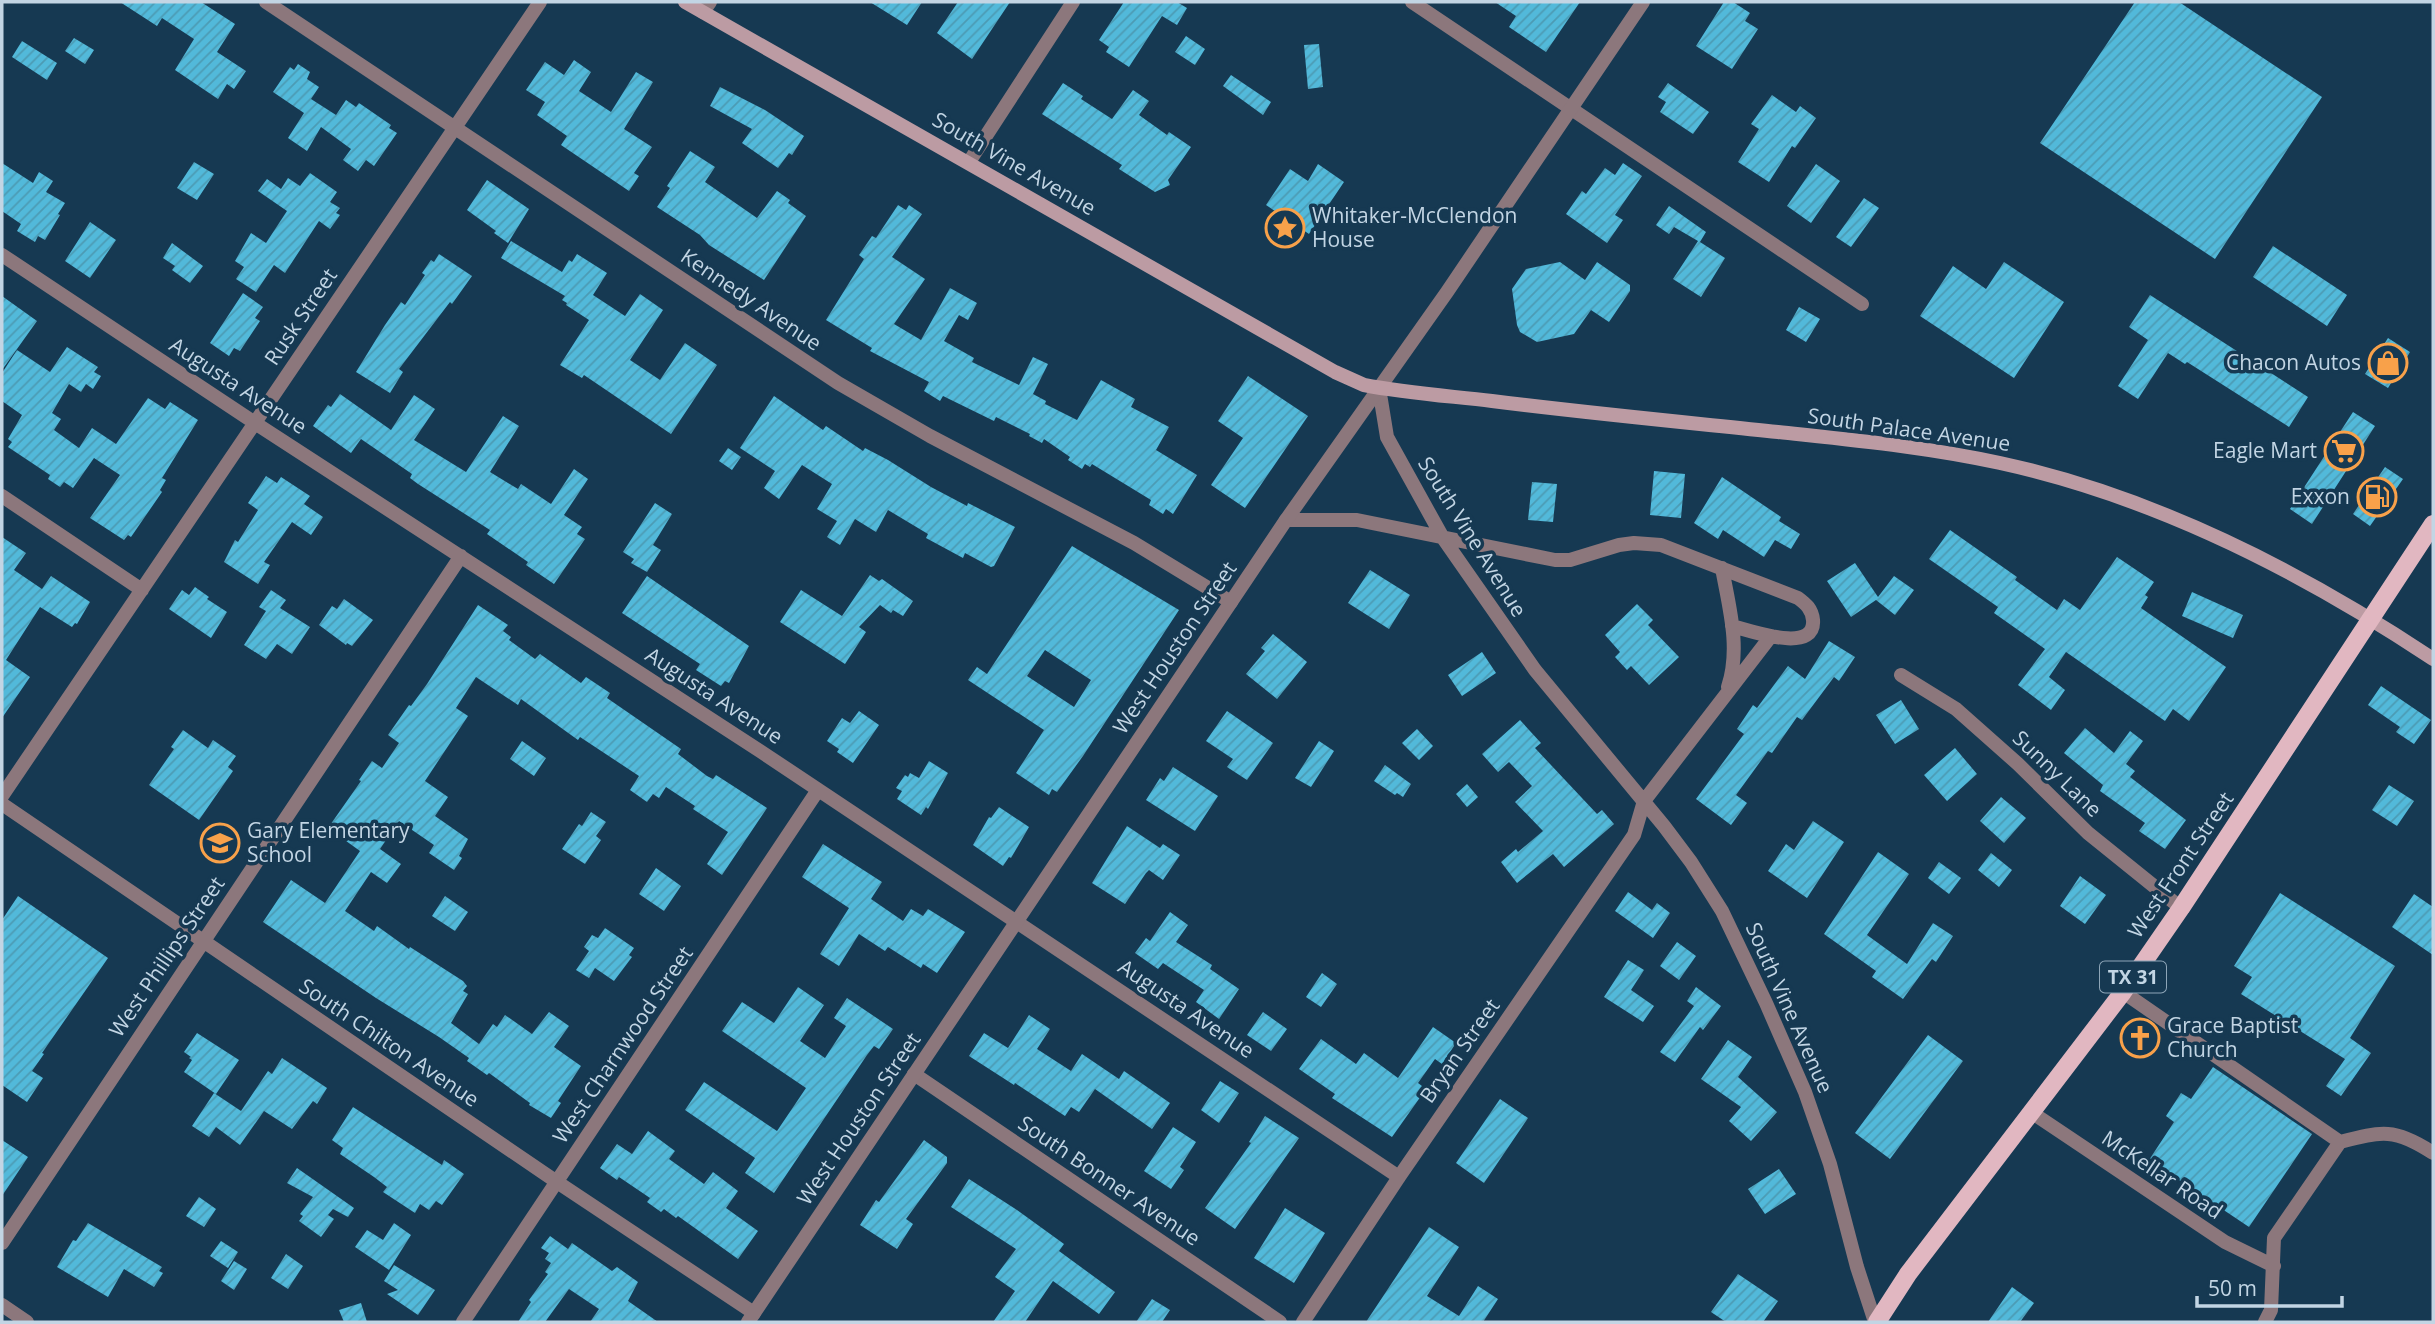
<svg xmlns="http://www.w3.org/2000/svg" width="2435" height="1324" font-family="'Open Sans',sans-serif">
<defs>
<pattern id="building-hatch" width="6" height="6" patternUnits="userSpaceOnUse" patternTransform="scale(1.75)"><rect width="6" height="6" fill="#52b9da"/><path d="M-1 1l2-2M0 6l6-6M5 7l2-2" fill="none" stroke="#4c9bb4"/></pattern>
</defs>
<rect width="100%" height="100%" fill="#163952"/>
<!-- building -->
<path fill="url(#building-hatch)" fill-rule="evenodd" d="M120,2H201L235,24L217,52L246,71L234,89L227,84L218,99L175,70L194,39L162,18L157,26Z
M870,2H922L907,25Z
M958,2H1010L972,59L937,33Z
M1124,2H1177L1187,8L1177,25L1162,16L1129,67L1106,52L1109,47L1099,40Z
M1495,2H1580L1546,52L1509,27L1516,16Z
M1724,2H1733L1750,13L1745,21L1758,29L1732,69L1696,46Z
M2135,2H2179L2322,97L2215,259L2040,143Z
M1186,36L1205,49L1195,65L1175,52Z
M74,38L94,50L85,64L65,51Z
M22,41L57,63L47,80L12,57Z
M1319,44L1323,87L1308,89L1304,45Z
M574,60L591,72L579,91L611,112L636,72L653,82L624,129L652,147L634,173L639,176L629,191L561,145L567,136L537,115L545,102L526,90L545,62L564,75Z
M298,64L310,72L307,79L319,87L311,99L336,115L346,100L356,107L359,103L391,125L389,128L397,133L374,166L366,160L358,171L343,160L351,149L321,127L307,151L288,138L304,113L273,92L290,67L294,70Z
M1231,75L1271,102L1263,115L1223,86Z
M1063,83L1083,96L1081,99L1112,119L1133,90L1149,101L1139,115L1167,135L1169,132L1191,147L1168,180L1170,185L1155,192L1119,169L1122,165L1042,114Z
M1668,83L1709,112L1693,134L1660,112L1666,102L1658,97Z
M720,87L765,110L804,136L792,155L789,153L778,168L742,143L752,129L710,106Z
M1772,95L1796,112L1800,106L1816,118L1795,148L1792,146L1769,182L1738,162L1759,129L1751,124Z
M690,151L715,167L705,182L757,218L777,191L790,200L788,203L806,216L764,280L709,245L700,235L657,207L670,188L667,186Z
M194,162L214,174L197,200L177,188Z
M2,163L33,183L39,172L53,181L46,192L65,203L58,214L60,215L45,240L38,236L35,242L17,231L21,224L2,211Z
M1623,163L1642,176L1615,215L1623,220L1607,243L1566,214L1582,191L1586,194L1605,168L1615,175Z
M1318,164L1344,182L1309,234L1266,205L1290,169L1308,181Z
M1816,164L1840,181L1811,223L1787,206Z
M310,173L337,192L330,202L340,208L336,213L340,215L330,229L319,221L285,273L274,265L256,292L236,279L244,267L235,261L251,233L266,243L287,211L258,191L267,179L281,189L288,178L300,186Z
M487,180L529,209L508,243L494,233L496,231L467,210Z
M1864,198L1879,208L1851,247L1836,237Z
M898,205L906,210L909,205L922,214L892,257L925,279L894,324L921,340L950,288L977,303L968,320L959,315L944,341L974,358L972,362L1019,385L1033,357L1048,364L1033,394L1046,401L1045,404L1077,420L1101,380L1135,399L1131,407L1169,427L1156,450L1197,475L1173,514L1166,509L1163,514L1149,505L1151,500L1092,464L1090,467L1085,464L1082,469L1068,460L1070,457L1044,439L1042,443L1029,436L1030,434L996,417L994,421L943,396L940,401L924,391L929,382L870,351L872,348L826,320L864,259L859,255L872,236L876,238Z
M1669,206L1706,232L1700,242L1725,258L1701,297L1673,279L1698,241L1674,227L1669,234L1656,225Z
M90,222L116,240L90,278L65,261Z
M511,241L562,272L569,260L572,262L577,254L607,273L593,295L625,316L640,294L663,310L630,360L660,380L685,343L717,365L671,434L584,375L582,378L560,365L589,320L566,305L567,303L562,300L565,296L501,258Z
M172,243L203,266L190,283L172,270L175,266L163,258Z
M2273,246L2347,295L2327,326L2253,277Z
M439,254L472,276L452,304L450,302L399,369L403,372L390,393L356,372L385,325L401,302L405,305L425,275L422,273L431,260L434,262Z
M1560,262L1585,280L1597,262L1630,285V291L1609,322L1591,310L1574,334L1537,342L1520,332L1517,325L1512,289L1526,269Z
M2004,262L2064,302L2014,378L1920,316L1953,266L1986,289Z
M243,293L263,307L255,318L260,321L240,351L234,348L229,356L210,343Z
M2150,295L2308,397L2289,427L2187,362L2185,364L2168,353L2138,399L2118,386L2148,340L2129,327Z
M2,296L37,321L2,370Z
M1799,307L1820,319L1806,342L1786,330Z
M2388,338L2410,352L2388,388L2365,374Z
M67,347L98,367L94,372L101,376L93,389L86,384L81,392L69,384L52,413L61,419L54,430L79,448L92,428L116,444L148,398L165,409L170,402L198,420L162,478L166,480L160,490L162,492L131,537L128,535L124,540L90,518L120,475L94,458L73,488L64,482L60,487L48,479L50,475L8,447L12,442L8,439L22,415L2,401V373L17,350L50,372Z
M1248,376L1308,416L1245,508L1211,485L1243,438L1218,421Z
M340,394L391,430L414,395L435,409L414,440L466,472L503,416L519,426L490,472L518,489L521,484L551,504L574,469L588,479L564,515L582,527L577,534L585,539L554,584L526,565L528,562L487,534L490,530L418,484L410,478L412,474L361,439L351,453L313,426L328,405L331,407Z
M774,396L823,430L826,426L863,451L865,448L888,460L931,487L967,506L968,503L1015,527L994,566L991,567L965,553L963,558L926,538L928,534L888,510L876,532L855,519L840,545L827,537L837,521L817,509L832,484L802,465L779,499L764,488L775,471L740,448Z
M2353,412L2375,426L2312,524L2290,509Z
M728,448L741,457L732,470L719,461Z
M2385,467L2403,479L2370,526L2353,514Z
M1654,471L1685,474L1681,518L1650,515Z
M266,476L277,483L281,477L310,496L304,504L323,517L311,535L292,522L264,562L270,565L258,584L224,562L235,540L238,542L258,510L248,503Z
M1722,477L1781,517L1779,521L1800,534L1791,549L1775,540L1764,557L1723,530L1718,539L1694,523Z
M1532,482L1557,484L1553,522L1528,520Z
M655,503L672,514L653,545L661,550L647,572L631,563L634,559L623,552Z
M1950,530L2017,577L2015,580L2057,610L2064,599L2080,610L2117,557L2154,582L2145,595L2148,597L2141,608L2226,667L2189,721L2173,709L2165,721L2066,652L2049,677L2065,690L2051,710L2018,685L2045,649L1994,613L1998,607L1929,559Z
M2,537L26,553L14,570L42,589L51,576L90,602L77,624L75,623L72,627L40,607L6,660L30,677L2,718Z
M1072,546L1179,610L1083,756L1057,792L1052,789L1049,795L1016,773L1044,730L968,680L977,667L987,674ZM1045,650L1091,680L1074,707L1027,676Z
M1855,563L1878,597L1894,576L1914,590L1895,615L1876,600L1851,617L1827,581Z
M1370,570L1410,595L1389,629L1348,603Z
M870,575L879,581L882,579L913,601L903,616L893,610L891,613L880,605L859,627L866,632L845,664L780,622L801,590L842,616Z
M647,576L749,646L729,683L725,681L721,686L696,670L700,664L622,613Z
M195,587L209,597L207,599L227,612L211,638L169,609L182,590L189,595Z
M271,590L286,600L280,608L310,627L292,654L277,644L266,659L244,645L266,611L259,607Z
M2192,592L2243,615L2233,638L2182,616Z
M344,599L373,620L352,646L347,643L346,645L319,625L332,606L337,609Z
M1637,604L1653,620L1648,625L1679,657L1649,685L1631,666L1627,670L1615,657L1620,652L1605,635Z
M478,605L508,625L503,631L511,637L509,640L535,659L540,654L581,683L586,677L610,693L607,698L681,749L678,754L707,776L713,779L716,775L767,808L722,875L707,864L728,832L693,809L695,806L666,787L659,798L653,794L647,802L630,790L639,776L580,737L578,740L521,699L518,705L476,677L456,708L468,716L425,781L448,797L435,816L468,839L459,856L462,858L454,870L429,853L434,845L399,821L380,849L401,864L387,883L371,872L345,911L374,931L377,926L409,949L410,947L463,981L467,986L463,991L468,994L451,1023L479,1044L493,1024L497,1027L505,1015L532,1034L549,1012L569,1026L554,1047L581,1066L558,1101L561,1103L551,1118L529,1105L530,1103L489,1073L487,1075L467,1061L469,1058L439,1037L376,998L263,922L291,880L325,903L360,851L328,828L361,781L359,780L372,761L382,768L399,743L388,735L409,705L411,706L427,684Z
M1273,634L1307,662L1277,699L1246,674L1265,651L1261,648Z
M1829,641L1855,657L1839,681L1834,677L1802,720L1797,717L1772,753L1768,751L1736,795L1747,803L1731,825L1696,799L1744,734L1737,729L1753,705L1757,708L1788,666L1805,679Z
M1482,652L1496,673L1462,696L1448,675Z
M2381,686L2431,720L2414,744L2396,732L2400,727L2368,705Z
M1901,700L1919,729L1895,744L1876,715Z
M859,711L879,725L853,763L837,752L839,749L827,741L842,718L850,723Z
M1227,711L1273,743L1247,780L1227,767L1233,759L1206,741Z
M1520,720L1541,743L1535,748L1597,814L1602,810L1614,824L1564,867L1553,854L1517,883L1501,862L1516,849L1518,852L1543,831L1515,802L1532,786L1509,762L1498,772L1482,754Z
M2085,728L2114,753L2130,731L2143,741L2126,764L2135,771L2130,777L2186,820L2165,849L2139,831L2145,823L2100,791L2103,785L2064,753Z
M1417,729L1433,746L1419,760L1402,743Z
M183,730L208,748L213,740L236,756L228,767L233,771L199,820L149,785L174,749L171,747Z
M522,741L546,758L534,776L510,759Z
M1319,741L1334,751L1311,787L1295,778Z
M1955,748L1977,774L1947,801L1924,775Z
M929,761L948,773L928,809L926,807L921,815L897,799L902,791L896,788L905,775L908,777L910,773L919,778Z
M1385,765L1411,784L1403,797L1397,793L1395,795L1374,781Z
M1173,767L1218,796L1195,831L1146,800L1160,778L1164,781Z
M1467,784L1478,797L1467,807L1456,794Z
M2389,785L2414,801L2397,826L2372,810Z
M2001,797L2026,818L2004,843L1980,821Z
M999,807L1029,827L1011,858L1009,857L1003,866L973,845L989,817L991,818Z
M591,812L606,822L596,836L601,840L585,864L562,849L579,824L582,826Z
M1813,821L1844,842L1807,898L1768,871L1786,844L1794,850Z
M1127,826L1160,848L1163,844L1180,855L1163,880L1149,870L1146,873L1125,904L1092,883Z
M823,844L882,882L871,899L903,921L911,909L923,916L928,909L965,932L937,973L923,964L921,968L888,947L885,951L859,934L839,966L820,954L849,908L802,877Z
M1878,852L1909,874L1867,935L1907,964L1933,923L1953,936L1936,962L1932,959L1903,999L1872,977L1876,971L1824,934Z
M1991,853L2012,870L1999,887L1978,870Z
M1939,862L1961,878L1949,894L1928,878Z
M656,868L681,886L664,911L639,894Z
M2080,876L2106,895L2085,924L2060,906Z
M1628,892L1652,910L1657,903L1670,913L1653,938L1615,911Z
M2280,893L2395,966L2350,1038L2371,1053L2341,1096L2326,1086L2345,1059L2241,994L2252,977L2234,966Z
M2414,894L2433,907V955L2392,927Z
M18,896L108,958L42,1053L44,1054L32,1071L43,1078L27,1102L2,1085V920Z
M445,896L468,912L455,931L432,916Z
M1170,912L1188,925L1176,942L1212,965L1210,969L1239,989L1219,1019L1196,1002L1204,990L1163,963L1158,969L1135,953L1146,938L1150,941Z
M605,928L634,948L629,955L632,957L614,981L595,968L589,978L576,970L589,951L584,947L592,935L598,938Z
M1677,942L1696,956L1679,980L1660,966Z
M1628,960L1644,970L1631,990L1654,1006L1643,1022L1604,997Z
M1322,973L1337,984L1321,1007L1306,997Z
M798,987L824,1005L800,1041L825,1058L846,1026L834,1018L847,998L893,1029L879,1049L874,1046L867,1055L774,1193L745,1173L755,1158L685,1110L704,1082L777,1131L806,1088L722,1031L742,1002L774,1023Z
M1696,987L1721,1006L1703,1030L1700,1027L1675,1062L1660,1052L1694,1006L1687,1001Z
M1263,1012L1287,1029L1271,1051L1247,1035Z
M1029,1015L1050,1029L1037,1049L1071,1071L1082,1054L1119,1079L1124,1071L1170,1103L1152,1129L1095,1089L1079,1112L1071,1107L1065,1116L1015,1083L1014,1085L969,1056L984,1033L1008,1048Z
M1433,1027L1456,1043L1442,1064L1435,1059L1418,1083L1426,1089L1392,1137L1332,1098L1335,1094L1299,1069L1321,1039L1356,1064L1364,1053L1398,1078Z
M197,1033L239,1060L216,1094L184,1072L192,1060L189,1058L191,1057L184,1052Z
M1928,1035L1963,1061L1890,1159L1855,1133Z
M1728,1040L1752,1057L1738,1077L1777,1112L1751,1141L1729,1121L1741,1107L1701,1079Z
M282,1058L327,1088L317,1104L313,1101L292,1129L264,1111L240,1145L216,1127L209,1137L192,1126L214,1093L241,1111L268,1071L272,1074Z
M2213,1067L2312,1134L2249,1227L2149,1160L2174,1122L2166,1116L2181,1093L2191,1099Z
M1220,1081L1239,1093L1219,1123L1201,1110Z
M1500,1099L1528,1118L1484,1183L1456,1163Z
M353,1107L442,1165L444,1160L464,1174L442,1205L436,1201L429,1210L420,1204L415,1213L383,1192L387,1187L374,1177L340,1154L343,1148L332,1140Z
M1265,1116L1299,1138L1235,1229L1205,1208L1251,1143L1249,1142Z
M1173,1127L1196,1142L1180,1167L1184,1170L1171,1189L1144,1171Z
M648,1131L675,1151L669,1159L704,1184L713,1172L738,1191L726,1208L758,1231L738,1259L678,1216L676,1218L664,1209L661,1212L647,1202L650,1198L619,1177L617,1180L600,1168L617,1144L632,1154Z
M2,1140L28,1157L2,1196Z
M924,1140L947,1157V1163L906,1219L913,1224L897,1249L860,1225L876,1200L879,1202Z
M297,1168L354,1208L348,1217L333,1209L328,1215L334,1219L321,1237L299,1221L303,1216L300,1214L313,1197L287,1183Z
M1779,1169L1796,1194L1765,1214L1748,1189Z
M969,1179L1017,1210L1064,1244L1059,1251L1115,1292L1099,1314L1053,1281L1025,1322H993L1015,1291L995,1277L1016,1249L951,1207Z
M199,1197L216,1209L204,1227L186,1216Z
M1285,1208L1325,1233L1294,1283L1254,1258Z
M88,1223L162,1267L159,1271L163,1273L154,1287L124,1269L108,1297L57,1267L73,1240L76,1241Z
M394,1223L411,1235L389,1270L355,1247L367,1230L383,1240Z
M1429,1227L1459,1247L1427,1296L1459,1316L1478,1286L1498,1299L1483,1322H1366Z
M550,1236L568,1249L572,1243L612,1271L617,1267L638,1282L628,1301L658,1322H590L599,1309L569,1289L545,1322H518L531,1302L529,1300L548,1274L545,1272L551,1263L545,1259L549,1253L541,1248Z
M221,1241L238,1252L228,1268L210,1256Z
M286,1254L303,1266L288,1289L271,1278Z
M234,1261L247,1269L234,1290L221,1281Z
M394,1265L435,1290L418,1315L387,1294L398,1290L384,1281Z
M1738,1274L1778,1301L1763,1322H1726L1711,1312Z
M2012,1287L2034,1303L2020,1322H1988Z
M1152,1299L1170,1310L1162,1322H1136Z
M361,1303L367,1322H344L339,1310Z"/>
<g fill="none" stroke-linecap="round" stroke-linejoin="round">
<!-- minor -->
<path stroke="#8c777c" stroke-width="14" d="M266,2L838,383L930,436L1134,543L1231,602
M1412,2L1862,304
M703,12L710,2
M969,162L1073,2
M2,255L255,423L760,751L1399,1177
M1379,388L1387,437L1443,538L1535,670L1664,826L1691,862L1722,911L1766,1003L1805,1092L1830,1164L1857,1267L1875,1322
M2,496L142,590
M1286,520H1357L1555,560H1570L1619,545L1634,543L1661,545L1798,598C1806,604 1812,609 1813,620C1816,655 1749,630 1732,626
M1722,568C1729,607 1741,648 1728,687
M1901,675L1956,709L2018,764L2088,833L2181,908
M2,796L540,2
M2,804L557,1182L754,1313
M2123,992L2340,1142
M914,1074L1280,1322
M2031,1112L2225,1242L2274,1266
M2340,1142C2382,1131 2395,1128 2433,1153
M2,1243L461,556
M2,1305L27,1322
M463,1322L818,790
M1303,1322L1399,1177L1634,835L1644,801L1771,636
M2265,1322L2271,1310L2274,1238L2340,1142"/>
<!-- tertiary -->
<path stroke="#8c777c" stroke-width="14" d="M748,1322L1286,520L1447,292L1643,2"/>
<!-- secondary -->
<path stroke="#bc9ba3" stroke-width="14" d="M685,2L1335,372L1364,385C1406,393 1450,396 1492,401C1587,413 1682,422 1778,432C1852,440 1927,447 2000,463C2156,497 2301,571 2433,659"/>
<!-- primary -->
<path stroke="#e1b7c1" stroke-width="18" d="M1877,1322L1908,1274L2123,992L2181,908L2433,524"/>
</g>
<!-- icons -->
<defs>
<symbol id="sight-ring" viewBox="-11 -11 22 22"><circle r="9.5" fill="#163952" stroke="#f8a14a" stroke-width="1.5"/><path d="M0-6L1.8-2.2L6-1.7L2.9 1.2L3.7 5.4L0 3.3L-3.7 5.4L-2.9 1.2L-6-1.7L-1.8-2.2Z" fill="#f8a14a"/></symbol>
<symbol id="shop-ring" viewBox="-11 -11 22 22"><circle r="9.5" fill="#163952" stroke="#f8a14a" stroke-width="1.5"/><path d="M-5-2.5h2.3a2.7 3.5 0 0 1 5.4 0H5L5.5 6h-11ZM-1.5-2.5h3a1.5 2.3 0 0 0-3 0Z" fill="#f8a14a"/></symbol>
<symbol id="supermarket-ring" viewBox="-11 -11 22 22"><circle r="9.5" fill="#163952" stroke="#f8a14a" stroke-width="1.5"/><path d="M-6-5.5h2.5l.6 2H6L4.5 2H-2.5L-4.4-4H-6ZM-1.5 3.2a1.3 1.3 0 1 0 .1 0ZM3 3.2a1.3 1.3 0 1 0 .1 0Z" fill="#f8a14a"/></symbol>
<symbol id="fuel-ring" viewBox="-11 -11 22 22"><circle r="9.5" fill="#163952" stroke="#f8a14a" stroke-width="1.5"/><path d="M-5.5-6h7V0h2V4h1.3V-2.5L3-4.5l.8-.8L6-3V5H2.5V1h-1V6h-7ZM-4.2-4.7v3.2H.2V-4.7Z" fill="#f8a14a"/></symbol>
<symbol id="school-ring" viewBox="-11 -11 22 22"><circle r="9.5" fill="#163952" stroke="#f8a14a" stroke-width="1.5"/><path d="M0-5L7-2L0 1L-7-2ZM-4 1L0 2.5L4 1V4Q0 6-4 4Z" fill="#f8a14a"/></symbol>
<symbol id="church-ring" viewBox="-11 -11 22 22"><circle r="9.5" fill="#163952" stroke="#f8a14a" stroke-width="1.5"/><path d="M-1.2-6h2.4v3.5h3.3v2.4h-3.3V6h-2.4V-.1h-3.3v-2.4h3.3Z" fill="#f8a14a"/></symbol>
</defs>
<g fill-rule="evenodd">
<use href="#sight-ring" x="1263" y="206" width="44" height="44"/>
<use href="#shop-ring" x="2366" y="341" width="44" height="44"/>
<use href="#supermarket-ring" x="2322" y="429" width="44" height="44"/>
<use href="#fuel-ring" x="2355" y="475" width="44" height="44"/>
<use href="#school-ring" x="198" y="821" width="44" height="44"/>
<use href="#church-ring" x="2118" y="1016" width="44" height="44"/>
</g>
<g text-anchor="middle" stroke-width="7" stroke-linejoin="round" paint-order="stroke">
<!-- shield labels -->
<rect fill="#163952" stroke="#8ea6b8" stroke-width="2" x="2100" y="961.5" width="66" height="31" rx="5"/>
<g font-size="19" font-weight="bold" fill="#c2d5e4">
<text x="2133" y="984">TX 31</text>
</g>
<!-- street labels -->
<g font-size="21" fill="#c2d5e4" stroke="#163952">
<text transform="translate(1014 164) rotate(30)" y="7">South Vine Avenue</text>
<text transform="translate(751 300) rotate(34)" y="7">Kennedy Avenue</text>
<text transform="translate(301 317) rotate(-56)" y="7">Rusk Street</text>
<text transform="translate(238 386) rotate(33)" y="7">Augusta Avenue</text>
<text transform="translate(1909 430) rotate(8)" y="7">South Palace Avenue</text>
<text transform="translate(1472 537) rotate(58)" y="7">South Vine Avenue</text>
<text transform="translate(1175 648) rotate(-56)" y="7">West Houston Street</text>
<text transform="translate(714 696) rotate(33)" y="7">Augusta Avenue</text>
<text transform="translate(2057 774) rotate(44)" y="7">Sunny Lane</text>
<text transform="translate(2181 865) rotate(-56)" y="7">West Front Street</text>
<text transform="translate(167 957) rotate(-56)" y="7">West Phillips Street</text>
<text transform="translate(1789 1008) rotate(66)" y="7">South Vine Avenue</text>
<text transform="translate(1186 1009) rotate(34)" y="7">Augusta Avenue</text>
<text transform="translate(389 1043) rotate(34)" y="7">South Chilton Avenue</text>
<text transform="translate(623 1045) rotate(-56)" y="7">West Charnwood Street</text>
<text transform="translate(1460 1051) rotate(-55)" y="7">Bryan Street</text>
<text transform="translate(859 1119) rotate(-56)" y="7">West Houston Street</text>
<text transform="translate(2162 1175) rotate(34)" y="7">McKellar Road</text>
<text transform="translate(1109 1181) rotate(34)" y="7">South Bonner Avenue</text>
</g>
<!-- poi labels -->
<g font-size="21" fill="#c2d5e4" stroke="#163952" text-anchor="start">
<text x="1312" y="223">Whitaker-McClendon<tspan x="1312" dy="24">House</tspan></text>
<text x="2361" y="370" text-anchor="end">Chacon Autos</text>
<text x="2317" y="458" text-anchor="end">Eagle Mart</text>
<text x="2350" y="504" text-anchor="end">Exxon</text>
<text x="247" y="838">Gary Elementary<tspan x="247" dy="24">School</tspan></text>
<text x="2167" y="1033">Grace Baptist<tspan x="2167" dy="24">Church</tspan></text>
</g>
</g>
<!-- border -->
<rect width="2435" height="1324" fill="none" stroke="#c2d5e4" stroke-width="7"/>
<!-- scale -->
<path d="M2197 1296v10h145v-10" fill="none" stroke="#c2d5e4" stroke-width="3.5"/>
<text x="2208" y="1296" font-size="21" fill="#c2d5e4" stroke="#163952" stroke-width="5" paint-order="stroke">50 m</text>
</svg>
